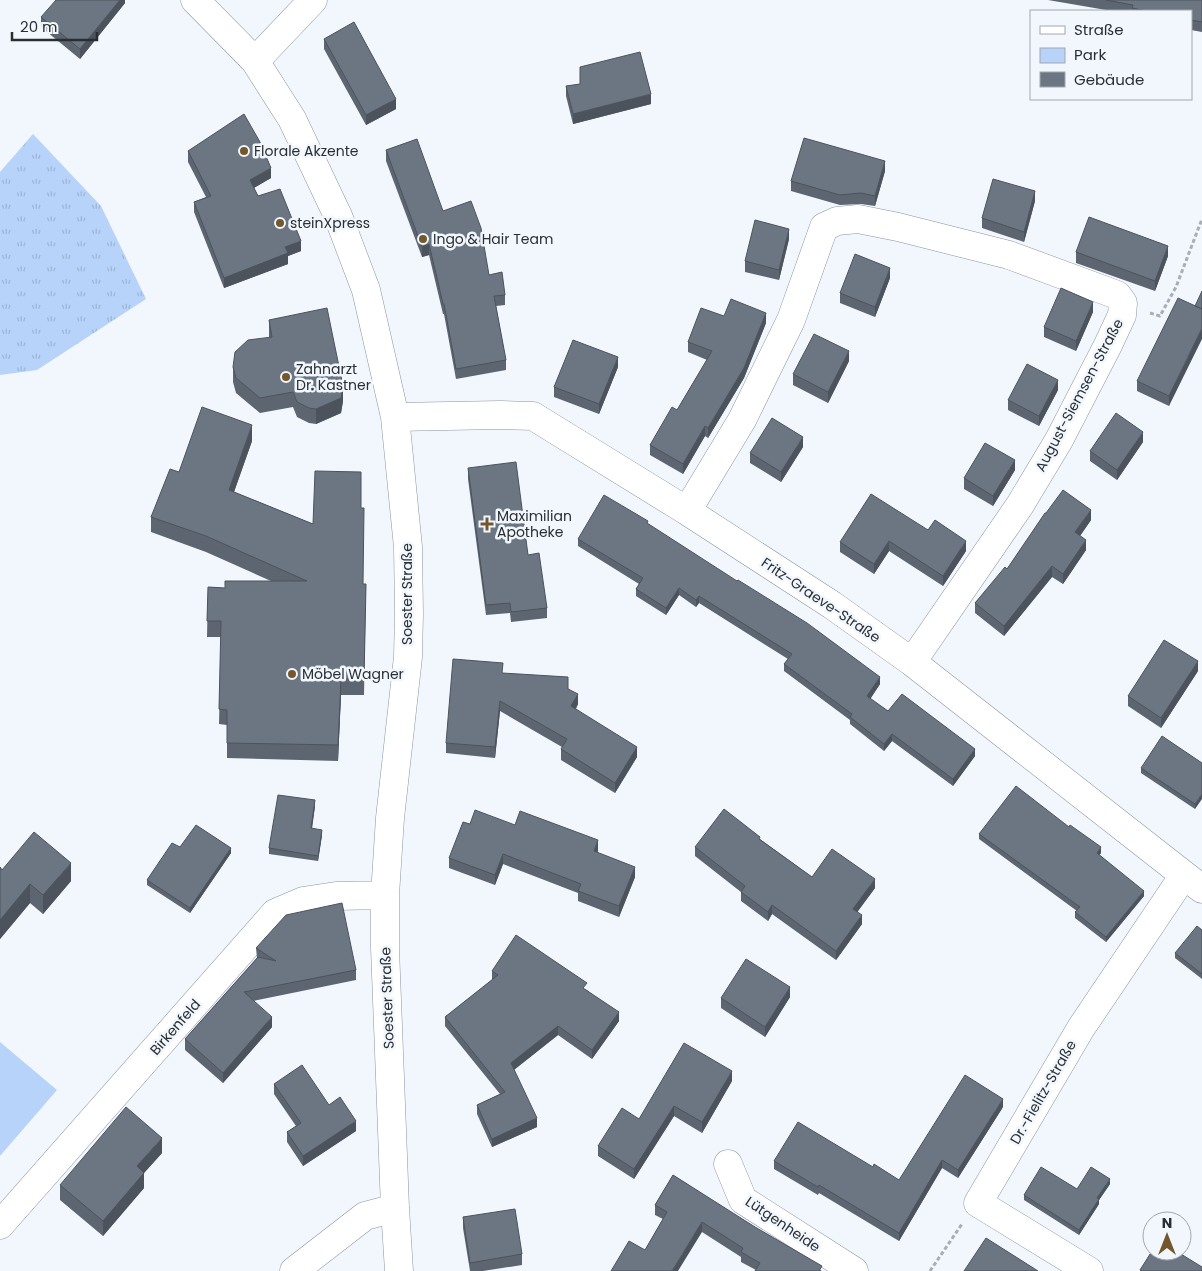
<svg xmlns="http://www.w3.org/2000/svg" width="1202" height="1271" font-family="Poppins,sans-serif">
<defs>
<pattern id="grass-tufts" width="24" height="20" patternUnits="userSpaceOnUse" patternTransform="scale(1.25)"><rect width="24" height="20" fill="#b7d3fa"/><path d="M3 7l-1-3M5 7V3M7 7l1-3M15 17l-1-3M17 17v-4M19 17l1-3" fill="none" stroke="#9db5d7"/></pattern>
</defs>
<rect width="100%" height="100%" fill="#f2f7fd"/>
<!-- grass -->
<path fill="url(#grass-tufts)" d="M33,134L101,206L146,299L37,370L0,375V172Z"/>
<!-- green -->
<path fill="#b7d3fa" d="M0,1042L57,1090L0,1156Z"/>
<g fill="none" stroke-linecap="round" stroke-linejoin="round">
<defs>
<path id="minor" d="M195,0L255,61L292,119L338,216L366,290L395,417L408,547L409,614L408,657L390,818L385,895V948L395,1208L399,1271
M255,61L313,0
M395,417L500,415L533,416L687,511L832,605L912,662L1202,889
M687,511L742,420L791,320L824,227L837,221L858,219L898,227L1009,255L1117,295L1123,303L1122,315L1108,345L1059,440L1020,505L912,662
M728,1164L743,1200L854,1271
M0,1225L275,913L303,901L336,896L385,895
M294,1271L365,1216L395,1208
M1089,1271L978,1203L1081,1028L1184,875"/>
</defs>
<!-- minor casing -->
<use href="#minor" stroke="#8b95a3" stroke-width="29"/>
<!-- path -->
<path stroke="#a9aeb3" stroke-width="3" stroke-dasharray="4 2.5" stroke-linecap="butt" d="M1150,313L1160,316L1176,287L1202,219
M930,1271L962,1224"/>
<!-- minor -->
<use href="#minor" stroke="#fff" stroke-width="28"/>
</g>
<!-- wall -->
<path fill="#5d6571" d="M125,0V3L80,59L41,27V17Z
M1048,0H1202V32L1191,30V11H1112Z
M324,39L396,109L366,125L324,49Z
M566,86L651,104L573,124L566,96Z
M386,150L443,211L489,275L505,295V305L496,306L506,360V370L456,379L444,314H443L429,255L422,257L386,161Z
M188,151L271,178L254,188L258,196L301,251L288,256V264L224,288L194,212V202L206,197L188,162Z
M885,171L875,206L861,204L840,205L791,191V181Z
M1035,201L1024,242L982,228V218Z
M789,239L779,280L745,272V261Z
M1076,252L1168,256L1155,291L1076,263Z
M890,278L875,317L840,303V293Z
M1195,306L1169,406L1137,391V381Z
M1093,312L1076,351L1044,337V327Z
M724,316L766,323L744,378L708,438L705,436L683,474L650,455V445L677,410L707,360L688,352V342Z
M269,320L343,401L341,413L316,424L309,423L297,417L293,407L260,413L236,393L233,382V367L269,337Z
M849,361L828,403L793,385V374Z
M618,367L599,414L554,397V387Z
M1058,390L1039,426L1008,410V400Z
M252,441L234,492L313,524L361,508L363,584H366L364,695H341L338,761L227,758V725L219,724L221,637H207L208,587L225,588L271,581L206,552L151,532V517L179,472Z
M1143,442L1117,480L1090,461V451Z
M803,447L781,482L750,463V453Z
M468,468L528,555L547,608V618L511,622L510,613L486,615L468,479Z
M1015,470L993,506L964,489V478Z
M1046,513L1091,520L1080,536L1086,550L1063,584L1052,577L1004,636L975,613V603L1007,569Z
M648,524L880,684L870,699L888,711L975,756L953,786L892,741L884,751L850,724V720L784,671V664L788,659L699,603L696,607L679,595L666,615L636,596V589L639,584L578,546V539Z
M928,530L966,551L943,586L889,551L874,574L840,552V542Z
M1198,671L1161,728L1128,706V696Z
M503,673L568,689L578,704L576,709L637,757L615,793L561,760V749L562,747L500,711L495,758L446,753V743Z
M1202,763L1195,809L1141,773V768Z
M315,806L312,829L322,835L318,861L269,854V848Z
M470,824L515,825L598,851L597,852L635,877L619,917L578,901V893L503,864L495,885L449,868V858Z
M979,834L1101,853L1099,855L1144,896L1106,942L1075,918V912L1077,911L979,839Z
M760,839L812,877L875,888L857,912L862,924L836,960L772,914L768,921L741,901V892L695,856V847Z
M180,847L231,853L190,913L147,885V880Z
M0,867L2,870L71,881L43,914L30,903L0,939Z
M1202,930V979L1175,958V953Z
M256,948L356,970V980L253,1001L272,1027L223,1083L185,1050V1039L257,958Z
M492,971L587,990L619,1021L592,1059L558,1035L514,1070L537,1127L492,1147L477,1114V1105L500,1094L445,1026V1017L492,980Z
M790,997L765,1037L721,1008V998Z
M732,1081L702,1133L674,1116L634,1179L598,1156V1146L639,1119Z
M274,1084L329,1105L356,1131L303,1166L287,1142V1132L296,1126L274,1094Z
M1003,1107L958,1178L942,1168L899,1241L819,1193L818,1195L774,1169V1161L873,1167L899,1180Z
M162,1153L144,1173V1188L103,1236L60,1200V1185Z
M673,1175L822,1271L756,1270L741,1262V1257L702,1232L645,1250L663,1219L655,1215V1205Z
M1110,1184L1099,1200V1204L1079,1235L1024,1200V1195L1077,1189Z
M463,1217L522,1254V1265L483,1271H470L463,1228Z"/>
<!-- shaded-wall -->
<path fill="#4c535c" d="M120,0H125V3L80,59V49Z
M651,94V104L573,124V114Z
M396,99V109L366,125V115Z
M885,161V171L875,206V196Z
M271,168V178L250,190V180Z
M1035,191V201L1024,242V232Z
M789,229V239L779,280V270Z
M301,241V251L288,256V264L224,288V278L285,247Z
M429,244V255L422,257V247Z
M1168,246V256L1155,291V281Z
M890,268V278L875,317V307Z
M1093,302V312L1076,351V341Z
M766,313V323L744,378L708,438V428Z
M1202,328V339L1169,406V396Z
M849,351V361L828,403V392Z
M618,357V367L599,414V404Z
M1058,380V390L1039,426V416Z
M343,386V401L341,413L316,424V409Z
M252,425V441L229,506V490Z
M705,426V436L683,474V464Z
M1143,432V442L1117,480V470Z
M803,437V447L781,482V472Z
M1015,460V470L993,506V496Z
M1091,510V520L1075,543V532Z
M1086,540V550L1063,584V574Z
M889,541V551L874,574V564Z
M966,541V551L943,586V576Z
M1052,566V577L1004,636V626Z
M679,588V595L666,615V608Z
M699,596V603L696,607V600Z
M1198,661V671L1161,728V718Z
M880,677V684L867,704V696Z
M341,679V695L338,761V745Z
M578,694V704L571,716V706Z
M500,701V711L495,758V747Z
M892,734V741L884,751V744Z
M637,747V757L615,793V783Z
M975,749V756L953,786V779Z
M1202,794V799L1195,809V804Z
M315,800V806L311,834V828Z
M322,830V835L318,861V856Z
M598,840V851L594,861V851Z
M1101,847V853L1097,858V853Z
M231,848V853L190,913V908Z
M503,854V864L495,885V875Z
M71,863V881L43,914V895Z
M635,867V877L619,917V906Z
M875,879V888L853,918V909Z
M30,884V903L0,939V920Z
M1144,891V896L1106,942V937Z
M772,905V914L768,921V912Z
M862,915V924L836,960V951Z
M790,987V997L765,1037V1027Z
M619,1012V1021L592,1059V1050Z
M272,1017V1027L223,1083V1073Z
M558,1026V1035L511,1072V1063Z
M732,1071V1081L702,1133V1122Z
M1003,1099V1107L958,1178V1170Z
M674,1106V1116L634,1179V1169Z
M537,1118V1127L492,1147V1139Z
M356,1121V1131L303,1166V1156Z
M162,1138V1153L144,1173V1188L103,1236V1221L137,1166Z
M942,1160V1168L899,1241V1233Z
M1110,1179V1184L1099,1200V1204L1079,1235V1230L1097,1198Z
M702,1222V1232L678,1271H672Z"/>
<!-- building -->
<path fill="#6c7683" stroke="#4c535c" d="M56,0H120L80,49L41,17Z
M1106,0H1202V22L1191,20V11H1147L1132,8L1133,5Z
M354,22L396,99L366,115L324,39Z
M640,52L651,94L573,114L566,86L580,84V67Z
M244,114L260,142L271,168L250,180L258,196L280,189L301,241L285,247L288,253L224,278L194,202L211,196L188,151Z
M804,138L885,161L875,196L861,193L840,195L791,181Z
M417,139L443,211L471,201L481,228L489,275L502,272L505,295L494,296L506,360L456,369L444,304H443L429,244L422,247L386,150Z
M993,179L1035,191L1024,232L982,218Z
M1089,217L1168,246L1155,281L1076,252Z
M755,220L789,229L779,270L745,261Z
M855,254L890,268L875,307L840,293Z
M1061,288L1093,302L1076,341L1044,327Z
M1202,291V309L1195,306Z
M1178,298L1202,309V328L1169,396L1137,381Z
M731,299L766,313L744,368L708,428L705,426L683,464L650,445L672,407L677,410L712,351L688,342L701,308L724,316Z
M327,308L343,386L341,398L316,409L309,408L297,402L293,392L260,398L236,378L233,367L235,352L248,340L272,337L269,320Z
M814,334L849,351L828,392L793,374Z
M573,340L618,357L599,404L554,387Z
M1027,364L1058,380L1039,416L1008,400Z
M202,407L252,425L229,490L313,524L315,471L361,472V508H364L363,584H366L364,679H341L338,745L227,743V710L219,709L221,621H207L208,587L225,588V581H307L206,536L151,517L170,469L179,472Z
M1116,413L1143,432L1117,470L1090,451Z
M772,418L803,437L781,472L750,453Z
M985,443L1015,460L993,496L964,478Z
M516,462L528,555L539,553L547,608L511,612L510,603L486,605L468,468Z
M1063,490L1091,510L1075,532L1086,540L1063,574L1052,566L1004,626L975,603L1005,567L1007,569L1045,513H1046Z
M871,494L928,530L935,520L966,541L943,576L889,541L874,564L840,542Z
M604,495L648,521L647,523L737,581L738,580L807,623L880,677L867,696L888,711L902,694L975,749L953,779L892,734L884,744L850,717L852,714L784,664L792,654L699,596L696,600L679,588L666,608L636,589L643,578L578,539Z
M1164,640L1198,661L1161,718L1128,696Z
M453,659L503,663L502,673L568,677V689L578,694L571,706L637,747L615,783L561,749L567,739L500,701L495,747L446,743Z
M1162,736L1202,763V794L1195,804L1141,768Z
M1016,786L1069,827L1070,825L1101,847L1097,853L1144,891L1106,937L1075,912L1080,907L979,834Z
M278,795L315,800L311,828L322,830L318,856L269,848Z
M724,809L760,837L759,839L812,877L832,849L875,879L853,909L862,915L836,951L772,905L768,912L741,892L745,886L695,847Z
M475,810L515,825L520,811L598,840L594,851L635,867L619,906L578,891L581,884L503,854L495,875L449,858L463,822L470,824Z
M196,825L231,848L190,908L147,880L172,843L180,847Z
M34,832L71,863L43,895L30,884L0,920V867L2,870Z
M342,903L356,970L244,992L272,1017L223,1073L185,1039L258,957L276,961L256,948L286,915Z
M1197,926L1202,930V974L1175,953Z
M516,935L587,983L583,988L619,1012L592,1050L558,1026L511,1063L537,1118L492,1139L477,1105L505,1092L445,1017L498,975L492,971Z
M746,959L790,987L765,1027L721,998Z
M684,1043L732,1071L702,1122L674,1106L634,1169L598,1146L622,1108L639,1119Z
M302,1065L329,1105L340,1097L356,1121L303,1156L287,1132L301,1123L274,1084Z
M965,1075L1003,1099L958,1170L942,1160L899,1233L819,1185L818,1187L774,1161L798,1122L873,1167L874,1164L899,1180Z
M126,1107L162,1138L137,1166L144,1173L103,1221L60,1185Z
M1041,1167L1077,1189L1091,1167L1110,1179L1097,1198L1099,1199L1079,1230L1024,1195Z
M673,1175L755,1227L822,1266L819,1271H755L760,1263L741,1252L743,1248L702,1222L672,1271H611L629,1241L645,1250L667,1212L655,1205Z
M515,1209L522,1254L470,1263L463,1217Z
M986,1238L1038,1271H964Z
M1152,1251H1176L1202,1267V1271H1141L1140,1270Z"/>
<!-- markers -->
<g fill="#74582b" stroke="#f2f7fd" stroke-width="2">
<circle cx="244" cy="151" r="5"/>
<circle cx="280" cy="223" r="5"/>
<circle cx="423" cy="239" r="5"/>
<circle cx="286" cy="377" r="5"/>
<path d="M484.5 516.5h5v5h5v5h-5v5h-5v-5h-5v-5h5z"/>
<circle cx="292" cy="674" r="5"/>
</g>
<g text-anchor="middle" stroke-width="5" stroke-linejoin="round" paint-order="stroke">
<!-- poi labels -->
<g font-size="14" fill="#292e33" stroke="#f2f7fd" text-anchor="start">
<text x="254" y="156">Florale Akzente</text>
<text x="290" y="228">steinXpress</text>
<text x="433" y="244">Ingo &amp; Hair Team</text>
<text x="296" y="374">Zahnarzt<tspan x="296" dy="16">Dr. Kastner</tspan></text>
<text x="497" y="521">Maximilian<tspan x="497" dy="16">Apotheke</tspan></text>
<text x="302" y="679">Möbel Wagner</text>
</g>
<!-- street labels -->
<g font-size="14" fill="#292e33" stroke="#f2f7fd">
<text transform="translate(1079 395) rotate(-62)" y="5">August-Siemsen-Straße</text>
<text transform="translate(407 594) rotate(-90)" y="5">Soester Straße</text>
<text transform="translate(821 600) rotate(34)" y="5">Fritz-Graeve-Straße</text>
<text transform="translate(387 998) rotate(-92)" y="5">Soester Straße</text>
<text transform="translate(175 1027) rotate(-49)" y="5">Birkenfeld</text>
<text transform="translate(1043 1092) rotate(-60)" y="5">Dr.-Fielitz-Straße</text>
<text transform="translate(783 1224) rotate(34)" y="5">Lütgenheide</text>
</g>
</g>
<!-- legend -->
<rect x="1030" y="10" width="162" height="90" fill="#f2f7fd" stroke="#a2a7ac"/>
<rect x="1040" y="26" width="25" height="8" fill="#ffffff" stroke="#a2a7ac"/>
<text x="1074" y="35" font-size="15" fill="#292e33">Straße</text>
<rect x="1040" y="48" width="25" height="15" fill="#b7d3fa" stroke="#a2a7ac"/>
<text x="1074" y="60" font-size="15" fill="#292e33">Park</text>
<rect x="1040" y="72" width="25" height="15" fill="#6c7683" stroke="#a2a7ac"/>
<text x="1074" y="85" font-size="15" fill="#292e33">Gebäude</text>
<!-- north arrow -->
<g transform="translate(1167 1236)"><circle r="24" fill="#f2f7fd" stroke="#a2a7ac"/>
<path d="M0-4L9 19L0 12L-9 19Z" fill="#74582b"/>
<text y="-8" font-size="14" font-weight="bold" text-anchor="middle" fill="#292e33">N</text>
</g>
<!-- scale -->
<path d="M12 32v8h85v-8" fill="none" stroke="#292e33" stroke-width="2.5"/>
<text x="20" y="32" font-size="15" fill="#292e33" stroke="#f2f7fd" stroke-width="4" paint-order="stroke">20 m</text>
</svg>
